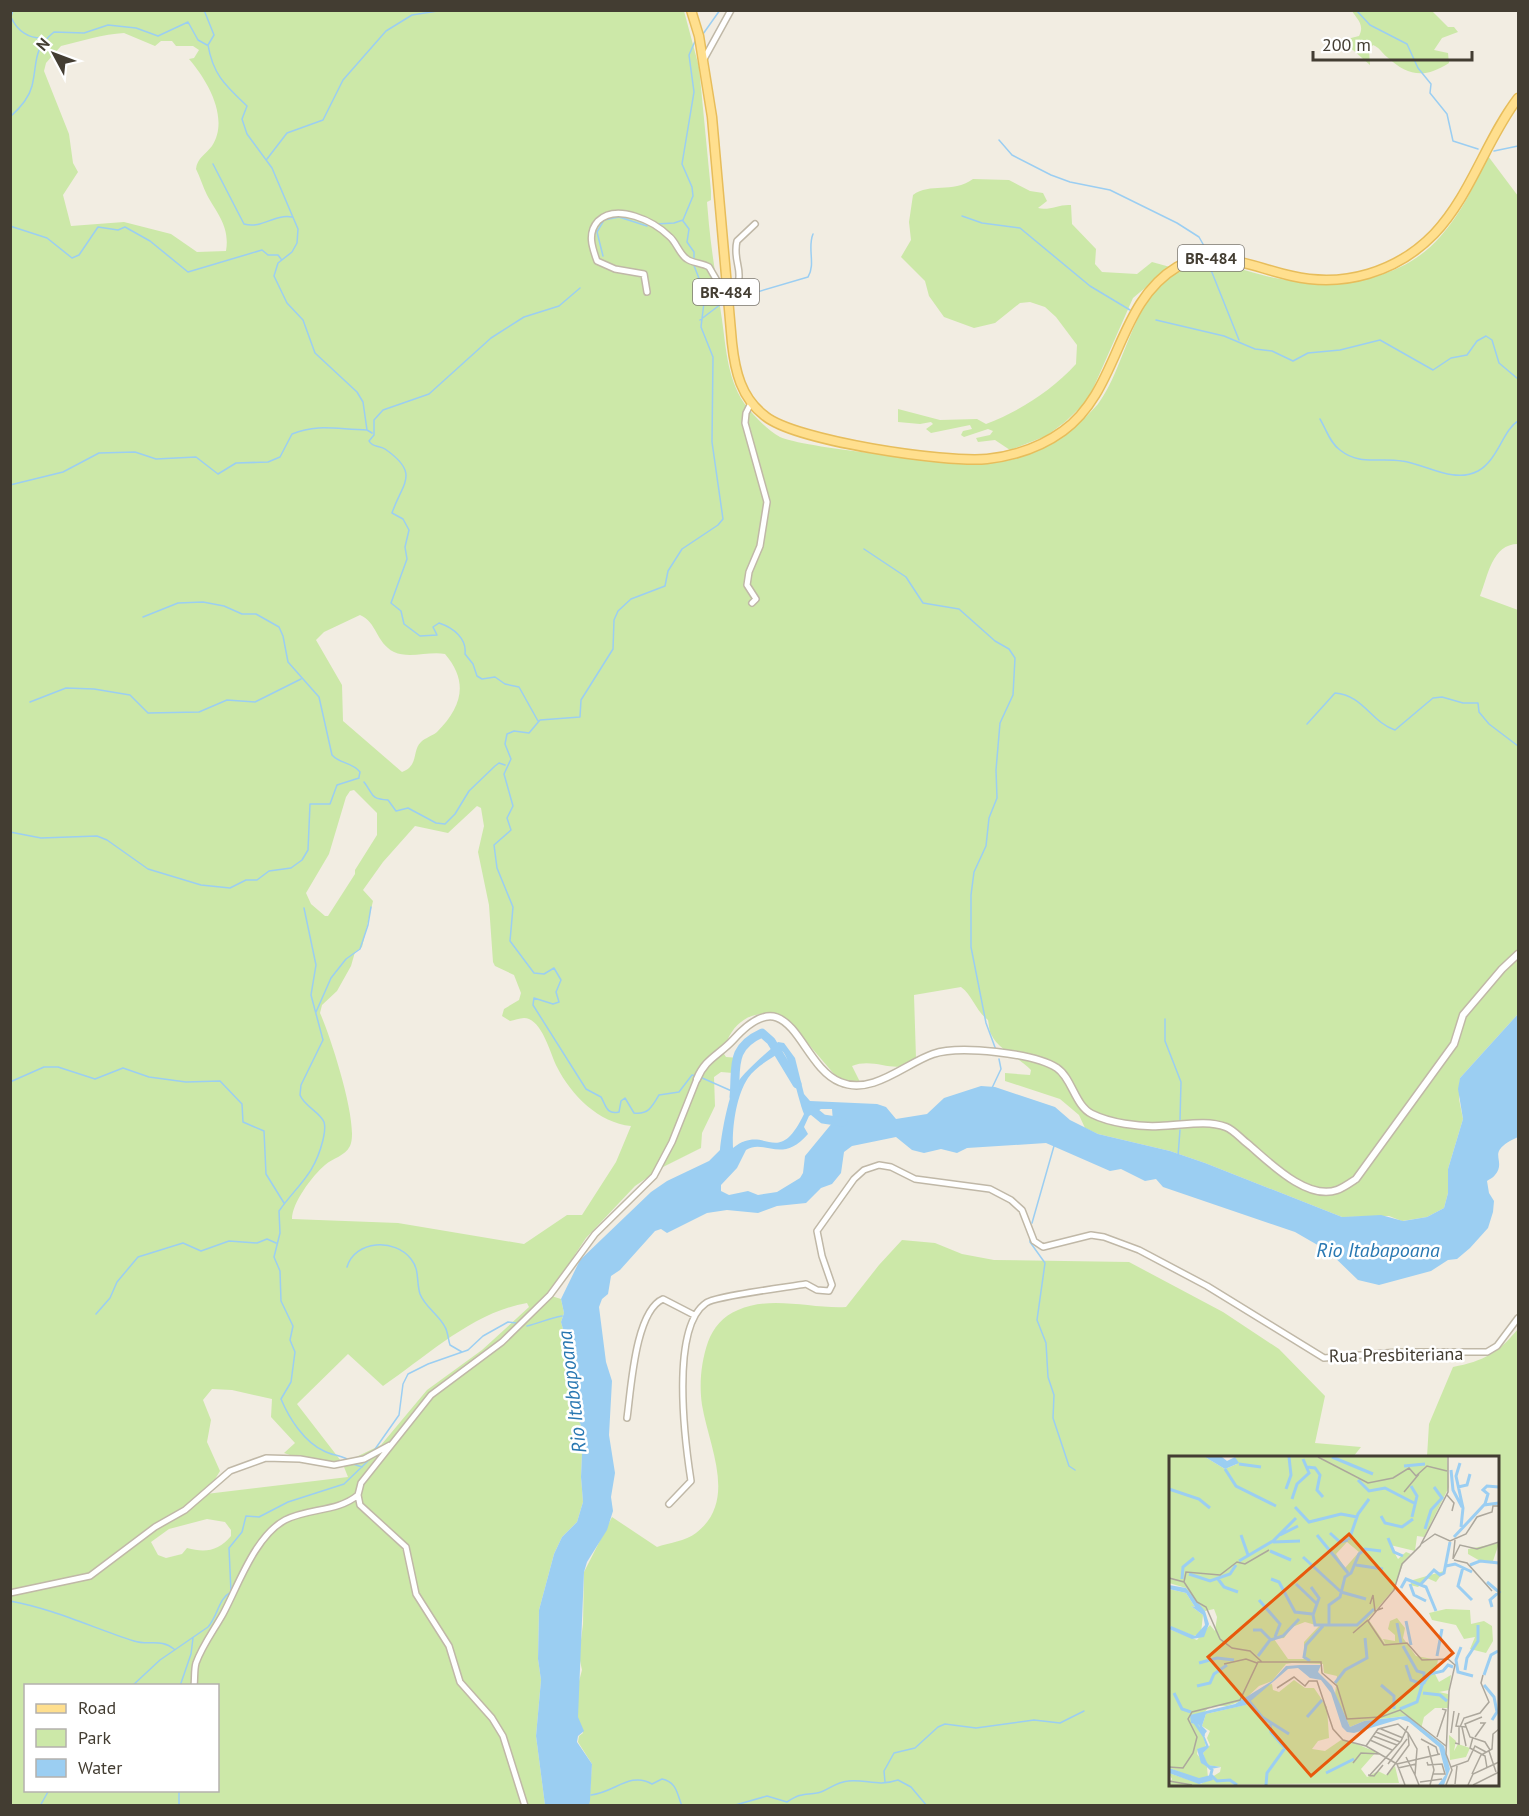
<svg xmlns="http://www.w3.org/2000/svg" width="1529" height="1816" font-family="'PT Sans',sans-serif">
<rect width="100%" height="100%" fill="#f2ede2"/>
<!-- green -->
<path fill="#cce8a8" fill-rule="evenodd" d="M11,11H684L699,67L711,191V200L707,202L709,225C712,255 717,284 721,313C726,344 726,376 744,403C753,415 767,430 780,437C806,449 976,466 1005,461C1029,456 1051,446 1070,431C1079,424 1090,413 1098,404C1126,367 1133,296 1176,273C1207,256 1234,268 1266,276C1325,290 1397,286 1440,237C1461,214 1475,184 1488,156L1518,196V544C1492,544 1488,576 1480,596L1518,610V1014L1460,1078L1459,1099L1463,1119L1448,1169V1193L1444,1208L1427,1217L1402,1221L1389,1216L1342,1217L1205,1163L1170,1151L1098,1134L1085,1128L1079,1115L1060,1099L1005,1081V1073L1030,1075L1031,1070C1019,1057 999,1051 991,1034C989,1031 989,1024 988,1020C975,1010 973,996 961,987L914,995L916,1058C899,1078 876,1056 852,1066L861,1084L840,1081L786,1018C762,1008 738,1015 727,1041C726,1045 726,1050 724,1054L726,1057L740,1058L733,1073L721,1072L714,1077L715,1106L702,1133L701,1148L663,1167L635,1186L586,1238L548,1295L561,1299L564,1313L561,1322L566,1340L564,1353L570,1394L574,1398L576,1414L583,1430L581,1477L583,1502L577,1522L562,1537L554,1554L539,1610L538,1659L541,1680L536,1736L545,1805L11,1806ZM124,33L155,46L161,41H172L176,46H193L199,50L194,58L189,59C207,80 230,118 212,146C206,154 197,158 196,169C200,177 203,187 207,195C218,215 230,227 226,251L197,252L171,234L124,222L71,226L63,195L78,172L73,163L69,134L44,71L46,63L61,46C82,41 103,34 124,33ZM360,615C377,622 376,643 394,652C409,659 429,651 445,654C469,682 462,707 437,732C432,736 425,738 421,742C412,750 419,766 402,772L343,721L342,685L316,640L324,632ZM354,790L377,813V835L355,870V874L328,916H325L311,904L306,893L329,854L346,797L350,791ZM477,806L481,808L484,826L478,852L489,905L493,962L495,966L514,975L521,993L519,1000L504,1009L502,1016L510,1021C516,1020 523,1016 529,1019C544,1026 550,1053 557,1067C571,1095 599,1123 631,1126L616,1162L582,1215H567L524,1244L398,1223L292,1219C292,1203 312,1176 325,1165C333,1158 345,1156 350,1146C360,1126 330,1035 320,1013L322,1005L337,991L351,966L355,952L362,947L373,901L363,890L383,862L415,826L448,833ZM527,1303L529,1307L482,1350L427,1390L381,1445L352,1459L341,1461L297,1404L348,1354L383,1386C427,1356 473,1312 527,1303ZM212,1389L232,1390L272,1399L271,1417L295,1443L284,1453L311,1462L344,1467L348,1477L206,1494L220,1471L207,1442L211,1420L203,1400ZM207,1519L225,1522L231,1530V1536C219,1551 205,1553 187,1548L182,1554L166,1558L158,1555L151,1542L169,1529ZM26,1686H218V1790H26Z
M1352,11H1432L1448,27H1454L1458,32L1442,38L1434,50L1448,53L1449,63C1424,79 1408,76 1387,57C1382,53 1379,47 1373,45L1369,50L1370,65L1345,43L1347,39L1359,36C1365,25 1357,19 1352,11Z
M973,179L1009,180L1030,191L1043,193L1047,201L1038,208C1049,211 1059,204 1071,205L1072,224L1096,249L1095,264L1102,272L1137,274L1152,262L1170,267L1133,298L1088,400L1065,422L1046,436L1010,450L995,440L978,442L976,438L990,435L993,431L988,429L964,437L961,435L963,431L972,429L970,425L931,433L926,429L933,424L931,422L920,424L898,422V409L940,420L977,419L986,424C1020,411 1051,391 1076,364L1077,345L1056,317L1045,307L1030,302L1020,303L995,323L974,328L944,317L929,296L925,281L901,257L911,240L909,222L913,195C930,182 952,194 973,179Z
M902,1240L935,1243L962,1254L994,1260L1129,1262L1223,1312L1279,1349L1325,1396L1315,1443L1361,1447L1353,1457L1170,1458V1784H1498V1458L1427,1457L1429,1424L1453,1367C1484,1361 1498,1353 1518,1329V1805H589L592,1764L578,1742L579,1736L583,1733L578,1721V1685L582,1670L579,1656L583,1624L584,1572L612,1517L657,1547C668,1543 686,1541 696,1533C738,1501 709,1447 702,1405C699,1385 701,1362 708,1342C713,1328 723,1316 738,1310C771,1295 812,1309 846,1307L879,1265Z"/>
<!-- water -->
<path fill="#9bcef2" fill-rule="evenodd" d="M1518,1014V1137C1483,1153 1508,1159 1495,1175C1493,1178 1489,1179 1487,1181L1489,1193L1494,1201L1493,1212L1488,1228L1470,1248L1457,1259L1448,1260L1431,1271L1379,1285L1358,1280L1328,1251L1295,1232L1163,1187L1156,1179L1145,1181L1121,1169L1110,1171L1046,1143L967,1148L957,1153L941,1149L924,1153L912,1150L896,1137L852,1146L844,1152L841,1173L832,1184L821,1188L806,1203L777,1206L758,1213L727,1210L707,1213L667,1233L661,1229L655,1231L620,1270L611,1276L608,1294L602,1299L599,1307L606,1362L612,1381L609,1435L615,1473L611,1497L613,1511L607,1530L587,1562L584,1572L578,1717L584,1731L578,1736L577,1742L592,1764L590,1801L589,1805H545L536,1736L541,1680L538,1659L539,1610L554,1554L562,1537L577,1522L583,1502L581,1477L583,1430L576,1414L574,1398L570,1394L564,1353L566,1340L561,1322L564,1313L561,1299L580,1260L651,1192L667,1181L709,1161L720,1150C721,1137 728,1097 735,1086C746,1069 764,1056 778,1042L784,1043L795,1058L804,1094L810,1101L877,1104L886,1107L896,1119L927,1114L944,1098L981,1086L995,1087L1055,1107L1070,1120L1098,1134L1170,1151L1205,1163L1342,1217L1381,1215L1403,1221L1427,1217L1444,1208L1448,1193V1169L1463,1119L1458,1089L1460,1078ZM782,1051C789,1055 799,1102 804,1114C777,1170 766,1122 733,1148C732,1128 736,1096 748,1078C756,1066 771,1059 782,1051ZM821,1109H832L833,1122L805,1156L803,1173L800,1178L777,1192L758,1195L748,1191L729,1195L721,1191V1185L737,1168L746,1150C765,1138 781,1165 808,1134L804,1127L809,1116Z"/>
<g fill="none" stroke-linecap="round" stroke-linejoin="round">
<!-- stream -->
<path stroke="#9bcef2" stroke-width="1.5" d="M13,10L11,17C17,31 29,39 44,38
M204,10L214,35L208,45
M1356,10L1370,25L1407,44L1418,68L1431,84L1430,93L1447,114L1453,141L1478,149
M703,34L720,10
M208,45C213,75 226,86 247,106L242,119L247,134L272,168L298,229L297,243L292,252L278,263L274,276L287,303L303,320L315,353L357,392L363,402L367,430
M10,117C19,109 29,98 32,86C38,61 32,50 54,32L84,33L108,25L136,28L158,36L188,22L198,40L207,45
M999,140L1012,155L1051,175L1070,182L1110,190L1177,223L1199,237L1208,253
M1494,151L1518,146
M267,159L287,133L323,120L343,80L386,31L412,15L444,10
M213,164L244,224C263,229 273,214 292,217
M962,216L982,223L1020,228L1090,286L1130,310
M683,221L689,229L687,242L694,252V259
M656,224L674,223L683,220L693,196L692,187L682,164L694,92L689,55L696,39
M10,226L47,238L72,258L79,255L98,227L118,230L125,227L150,241L188,272L262,250L268,255H278L281,259
M603,256L597,232L604,220L619,217L647,226
M693,263L705,294L701,327L713,357L712,442L723,519L718,525L682,549L668,571L665,586L631,599L618,611L614,620L613,649L581,700L580,717L540,720L529,733L514,731L507,734L505,744L511,759L504,774L513,806L507,818L511,830L494,845L497,868L513,907L510,941L534,973L544,974L554,968L561,980L556,992L559,1002L553,1004L534,998L533,1005L586,1089L601,1097C606,1105 606,1115 619,1112L621,1101L625,1098L634,1113C648,1115 652,1107 659,1095L679,1092L692,1075L696,1076
M1211,270L1239,340
M733,299L808,277C816,264 807,248 813,234
M700,320L721,304
M1156,320L1224,336L1255,349L1272,351L1293,361L1308,353L1340,350L1380,340L1433,370L1451,358L1467,355L1477,341L1486,336L1492,340L1499,363L1518,379
M1320,419C1326,429 1330,443 1340,450C1360,466 1378,457 1402,461C1426,464 1453,484 1478,471C1498,460 1503,430 1518,421
M10,485L63,472L99,453L135,452L156,459L196,457L218,474L236,463L268,462L280,457L292,434C318,423 340,430 367,430L372,433
M864,549L906,577L923,603L959,609L995,641L1009,649L1015,658L1013,695L1000,723L996,770L997,798L989,818L986,846L974,872L971,895V947L986,1023L996,1050
M143,617L178,603L203,602L224,606L242,614H256L279,627L283,636L288,662L319,697L332,755C340,764 352,762 360,772L359,777
M30,702L66,688L94,689L130,695L148,713L199,712L227,700L255,702L301,679
M538,721L519,687L505,684L495,677L482,679L477,676L473,664L465,654C467,639 454,628 439,623L433,627L437,635L420,636L404,624L401,611L391,603L407,559L405,547L409,530L403,519L392,513C402,483 421,474 385,449C379,445 373,448 369,441L374,435V420L383,410L429,394L491,338L524,317L559,306L580,288
M1307,724L1335,693C1363,695 1371,722 1395,730L1433,698L1442,697L1463,703H1478L1479,712L1489,724L1518,746
M364,782C374,795 370,799 388,800L396,811L408,808L436,823L445,824L455,814L469,791L495,766L499,763L505,765
M10,832L41,838L97,836L107,840L148,869L201,885L230,888L246,880H257L269,871L291,868L302,860L308,850L310,804H330L337,785L359,778
M304,908L316,965L311,995L323,1040L301,1085L300,1095C304,1106 320,1112 324,1122C326,1129 324,1134 323,1140C314,1176 298,1184 279,1211L280,1233L274,1257L280,1271L281,1301L293,1326L290,1340L295,1352L291,1382L281,1399C289,1418 304,1442 324,1451C331,1455 339,1455 347,1459
M316,1012L331,978L346,959L360,949L368,925L371,907
M1165,1019V1041L1181,1082L1180,1120
M700,1077L734,1092
M10,1082L44,1067H58L95,1079L123,1068L149,1077L186,1082L220,1081L242,1104L243,1122L264,1131L266,1174L284,1203
M992,1088L1001,1069L999,1059
M1178,1156L1180,1130
M1032,1223L1054,1146
M1030,1236V1242L1045,1263L1037,1320L1046,1343L1048,1377L1054,1395L1053,1418L1069,1466L1075,1470
M347,1267C355,1240 395,1238 411,1259C420,1270 416,1281 420,1294C425,1307 439,1315 445,1327C448,1332 448,1339 450,1345L462,1352
M96,1314L110,1298L117,1282L138,1257L183,1243L201,1251L229,1241L257,1243L267,1239L276,1243
M527,1326C540,1323 549,1318 562,1316
M373,1452L399,1415L403,1384L408,1374L428,1364L468,1350L483,1336L508,1322L516,1323
M353,1464L362,1467
M10,1601C54,1609 93,1628 134,1641C149,1646 161,1638 174,1649
M132,1686L160,1660L208,1627C218,1616 218,1599 231,1592L229,1548L242,1532L246,1516L259,1517L288,1502L344,1484L370,1459
M180,1686L191,1654L193,1638
M885,1782L884,1771L894,1753L915,1748L938,1727L945,1724L976,1728L1034,1720L1060,1723L1084,1711
M591,1795C614,1793 630,1771 652,1784L662,1779C677,1782 677,1794 682,1806
M40,1806L49,1790
M179,1806V1790
M732,1806L767,1796L787,1802C801,1793 802,1795 817,1793C826,1792 835,1782 848,1781C867,1779 877,1787 898,1780L911,1787L927,1806"/>
<!-- river -->
<path stroke="#9bcef2" stroke-width="9" d="M734,1097C737,1068 729,1048 762,1033L771,1041L797,1084
M806,1105L823,1119L843,1122"/>
<defs>
<path id="minor" d="M704,59L731,10
M647,292L644,274L615,269L597,261C592,247 587,233 598,221C617,203 654,221 670,237C676,242 680,255 687,259C692,263 702,263 709,267L727,298C751,275 731,265 737,241L755,224
M751,403L746,413L745,423L767,502L760,546L749,572L747,585L756,599L752,603
M627,1418C631,1390 635,1311 663,1299L694,1315
M669,1504L691,1481C685,1442 670,1328 706,1303C715,1296 789,1287 806,1284L817,1290L829,1291L832,1285L822,1256L817,1231L854,1179L864,1170L879,1165L891,1167L915,1179L990,1189L1011,1200L1022,1210L1034,1241L1043,1247L1091,1235L1104,1237L1139,1250L1207,1286L1324,1358L1398,1352H1487L1497,1346L1518,1318
M10,1593L90,1576L155,1527L185,1510L230,1471L266,1458L300,1459L334,1465L364,1459L390,1445
M194,1686C195,1678 194,1670 196,1663C202,1646 214,1630 223,1614C238,1586 255,1536 285,1520C308,1508 338,1512 358,1495
M525,1806L503,1736L492,1718L460,1682L449,1646L416,1594L406,1547L360,1505L358,1495L361,1483L431,1395L502,1342L550,1295L595,1234L654,1176L672,1142L697,1079"/>
<path id="tertiary" d="M697,1079C705,1059 719,1055 733,1040C792,974 798,1065 840,1082C872,1096 906,1063 933,1054C959,1045 1034,1053 1057,1068C1072,1078 1075,1106 1092,1114C1110,1123 1139,1127 1159,1126C1181,1126 1205,1119 1226,1127C1234,1130 1241,1139 1248,1144C1268,1161 1307,1201 1337,1190C1343,1188 1350,1183 1356,1179L1454,1044L1463,1015L1502,969L1518,954"/>
<path id="primary" d="M691,10L699,36L712,117L732,343C735,371 741,398 765,416C796,441 945,463 987,459C1014,456 1041,447 1063,431C1120,390 1116,303 1177,267C1214,246 1254,268 1292,276C1344,288 1397,272 1434,234C1471,195 1486,140 1518,98"/>
</defs>
<!-- minor casing -->
<use href="#minor" stroke="#c0b8a7" stroke-width="8"/>
<!-- tertiary casing -->
<use href="#tertiary" stroke="#c0b8a7" stroke-width="9"/>
<!-- primary casing -->
<use href="#primary" stroke="#e7bd5b" stroke-width="11"/>
<!-- minor -->
<use href="#minor" stroke="#fff" stroke-width="5"/>
<!-- tertiary -->
<use href="#tertiary" stroke="#fff" stroke-width="6"/>
<!-- primary -->
<use href="#primary" stroke="#ffdf8e" stroke-width="8"/>
</g>
<g text-anchor="middle" stroke-width="5" stroke-linejoin="round" paint-order="stroke">
<!-- shield labels -->
<g fill="#fff" stroke="#7b7770" stroke-width="1.5">
<rect x="1178" y="245" width="66" height="26" rx="4.5"/>
<rect x="693" y="279" width="66" height="26" rx="4.5"/>
</g>
<g font-size="16" font-weight="bold" fill="#433d32">
<text x="1211" y="264">BR-484</text>
<text x="726" y="298">BR-484</text>
</g>
<!-- street labels -->
<g font-size="18" fill="#433d32" stroke="#fff">
<text transform="translate(1396 1355) rotate(-1)" y="6">Rua Presbiteriana</text>
</g>
<!-- water labels -->
<g font-size="20" font-style="italic" fill="#2978b2" stroke="#fff">
<text x="1378" y="1257">Rio Itabapoana</text>
<text transform="translate(572 1392) rotate(-97)" y="7">Rio Itabapoana</text>
</g>
</g>
<!-- overview -->
<g transform="translate(1169 1456)">
<rect width="330" height="330" fill="#f2ede2"/>
<path d="M0,1H36L56,13L68,8L66,1H278L280,31L255,81L248,80L246,95L221,89L229,103L237,96L242,98L235,105L225,133L199,163L217,189L214,183L226,185V179L219,173L221,165L228,162L236,172L234,182L247,200L269,204L266,218L270,226L282,219L280,234L270,236L279,238L280,252H266L255,261L252,273V274L257,276L275,290L251,275L237,260L195,265L181,271L166,239L168,220L155,217L154,208L123,207L117,208L103,225L90,230L75,244L58,250H42L23,267L30,269L34,278L37,291L29,293L28,298L38,311L39,322H26L0,312V173L28,184L41,169L46,175L48,161L45,153L36,155L27,148L17,132L0,127ZM178,86L190,96L176,112L167,98ZM136,166L150,170L135,186V203H119L105,183L115,182L123,171ZM330,87L324,105L313,106L299,98V93ZM275,115L267,126L258,122L249,131L241,129L244,124ZM0,133L17,137L26,151L22,150L34,159L32,177L25,180L0,170ZM277,153L301,154L302,168L315,165L323,170L324,185L317,197L301,193L306,181L295,183L287,169L263,164L260,157ZM125,224L136,232H145L158,251L160,282L149,285L143,293L156,295L172,284L183,286L207,296L192,313L198,321L209,315L217,319L226,310L230,327L0,329L3,323L0,317L32,328L51,316L52,311L38,309L34,297L41,289L38,282L41,275L33,270L37,258L76,249L98,229L103,228L104,234L110,236ZM280,279L287,285L285,295L289,288L301,292L297,301L281,304Z" fill="#cce8a8" fill-rule="evenodd"/>
<path d="M36,1H53L58,5L66,1L70,7L56,13ZM0,129L17,132L36,155L40,168L35,181L23,183L0,173L2,170L26,180L36,169L34,159L22,150L26,151L17,137L0,133ZM131,209H152L149,216L163,230L181,271L195,265L238,260L275,290L281,313L275,329H269L277,318L270,291L240,266L231,263L185,277L178,276L173,271L162,237L152,224L141,222L129,212L119,213L77,249L37,258L33,270L38,275L35,279L40,291L34,297L39,309L52,311L42,313L32,307L28,293L37,290L30,269L22,267L21,259L66,248L103,225L117,210ZM0,312L30,322L42,319L44,324L30,328L0,317Z" fill="#9bcef2"/>
<path fill="none" stroke="#9bcef2" stroke-width="3" d="M163,1L204,18M291,7L287,20L294,52L292,71M70,8L92,11M235,10L256,8M138,11L146,12L151,19L148,34L154,41M56,13L67,30L107,50M282,14L284,34L293,51M189,24L200,35L216,32L245,47M242,30L248,40L243,61M289,31L298,29L301,18M0,33L30,43L41,52M117,33L122,19L120,1M123,43L128,28L140,17L134,3M316,48L319,38L314,34L318,30L330,31M126,51L140,66L172,58L188,61M212,60L216,67L233,71L244,63M256,73L262,54L273,42L265,31M161,77L171,86L179,84M72,79L79,99M111,79L129,70M148,79L179,117M285,81L315,49L330,47M219,82L225,96L234,100M180,84L189,58L200,43M104,86L131,85M101,95L122,104M134,101L171,135M70,105L104,85L127,62M187,109L214,113M301,109L311,105L330,107M277,110L286,108L303,116M294,111L289,130L303,144M20,118L41,125L61,118L67,109M13,123L14,111L25,102M49,123L55,131L69,136M102,123L110,126L126,156L143,158M318,126L330,136L321,144L323,151M127,128L147,147M241,128L245,139L257,145M252,128L265,114L271,119L275,117L281,86M142,131L150,142L144,159M232,132L237,123L257,131L267,155M172,136L197,143M90,144L111,168L106,181M144,159L146,169H188L205,153M237,165L242,189M228,167L232,187M160,169V149L171,141L176,121L182,117L190,98L196,93L212,95M84,174H92L102,184M234,190L248,215L255,217V228M292,191L287,204L289,216L304,220M89,200L101,184L114,180L130,163M268,200L273,173M141,205L135,201L137,189L154,170M30,207L48,202L65,204M237,209L242,224L253,228M296,214L298,202L309,185V169M315,219L322,199L329,195M166,227L176,214L198,202L196,182M212,229L225,240V253M253,229L261,218L274,215L279,209L284,211M315,229L325,241L328,256L323,264M28,230L41,227L45,218L58,209M5,237L13,253L22,256M254,237L271,239L278,245M80,245L93,261L120,278M231,253L248,246L253,229M138,261L153,244M24,264L35,280M36,307L43,314L41,322M0,314L17,321M157,317L185,303M42,319L48,325L61,324L68,329M97,329L98,317L116,292L102,276L101,268"/>
<path fill="none" stroke="#aca79c" stroke-width="1.5" d="M149,1L199,27L224,22L240,12L247,20L258,10L278,15M235,36L250,18M278,39L285,47L283,55M252,88L266,78L281,85L297,78L308,61L323,56L324,50H330M284,103L291,89L308,93L330,86M284,103L286,84M285,104L298,107L323,135M0,122L15,126L28,146L37,151L51,183L63,192L81,195L93,206M15,126L17,116L51,119L68,106L76,108L100,94M201,148L204,139L206,155L214,152M184,177L199,164M55,208L77,203L88,207M108,232L125,221L136,230L140,225H148L164,273L174,284L197,290L228,308M290,257L287,270L297,271M313,261L296,268L301,281L316,286L321,294M291,271L295,262L311,257L320,246L312,227L314,219M293,271L297,290M212,273L234,282M207,276L231,286M282,277L285,255M204,280L228,289M268,281L277,254L273,253M304,281L301,292L316,300L318,312M306,281L316,267H311M252,283L267,291L269,298M201,284L223,294M286,287L290,288V271M197,290L209,273L229,268L239,277L248,293L246,319L250,329M259,290L265,314L261,329M320,295L327,316M237,301L246,319M258,306L259,309L273,308L276,318H264M184,307L192,297L211,298M219,308L238,283M228,308L271,298M228,308L236,329M0,311L14,312L24,297L28,281L19,263L23,256L71,244L89,206H152L153,217L168,230L178,263L212,261L231,254L277,290M282,311L299,305L306,290L317,296M229,312L247,308M303,318L312,299L323,293L324,278L330,273M199,319L205,320L214,309M218,319L240,289L239,277M200,320L232,285L239,270M0,325L23,329M251,326L273,323M286,328L288,310M277,329L283,314L277,298L280,235L286,209L279,203L253,204L238,187L215,189L199,165L225,134L233,108L251,90L279,36V1M299,329L304,318L330,306M304,329L330,316"/>
<path fill="#e8590c" fill-opacity="0.15" stroke="#e8590c" stroke-width="3" d="M180,78L284,197L142,320L39,201Z"/>
<rect width="330" height="330" fill="none" stroke="#433d32" stroke-width="3"/>
</g>
<!-- border -->
<rect width="1529" height="1816" fill="none" stroke="#433d32" stroke-width="24"/>
<!-- legend -->
<rect x="24" y="1684" width="195" height="108" fill="#ffffff" stroke="#b4b1ad" stroke-width="1.5"/>
<rect x="36" y="1704" width="30" height="9" fill="#ffdf8e" stroke="#b4b1ad" stroke-width="1.5"/>
<text x="78" y="1714" font-size="18" fill="#433d32">Road</text>
<rect x="36" y="1729" width="30" height="18" fill="#cce8a8" stroke="#b4b1ad" stroke-width="1.5"/>
<text x="78" y="1744" font-size="18" fill="#433d32">Park</text>
<rect x="36" y="1759" width="30" height="18" fill="#9bcef2" stroke="#b4b1ad" stroke-width="1.5"/>
<text x="78" y="1774" font-size="18" fill="#433d32">Water</text>
<!-- north arrow -->
<g transform="translate(54 54) rotate(311)" stroke="#ffffff" stroke-width="4.5" paint-order="stroke">
<path d="M0-4.5L10 22L0 15L-10 22Z" fill="#433d32"/>
<text y="-9" font-size="16" font-weight="bold" text-anchor="middle" fill="#433d32">N</text>
</g>
<!-- scale -->
<path d="M1313 51v9h159v-9" fill="none" stroke="#433d32" stroke-width="3"/>
<text x="1322" y="51" font-size="18" fill="#433d32" stroke="#ffffff" stroke-width="4.5" paint-order="stroke">200 m</text>
</svg>
